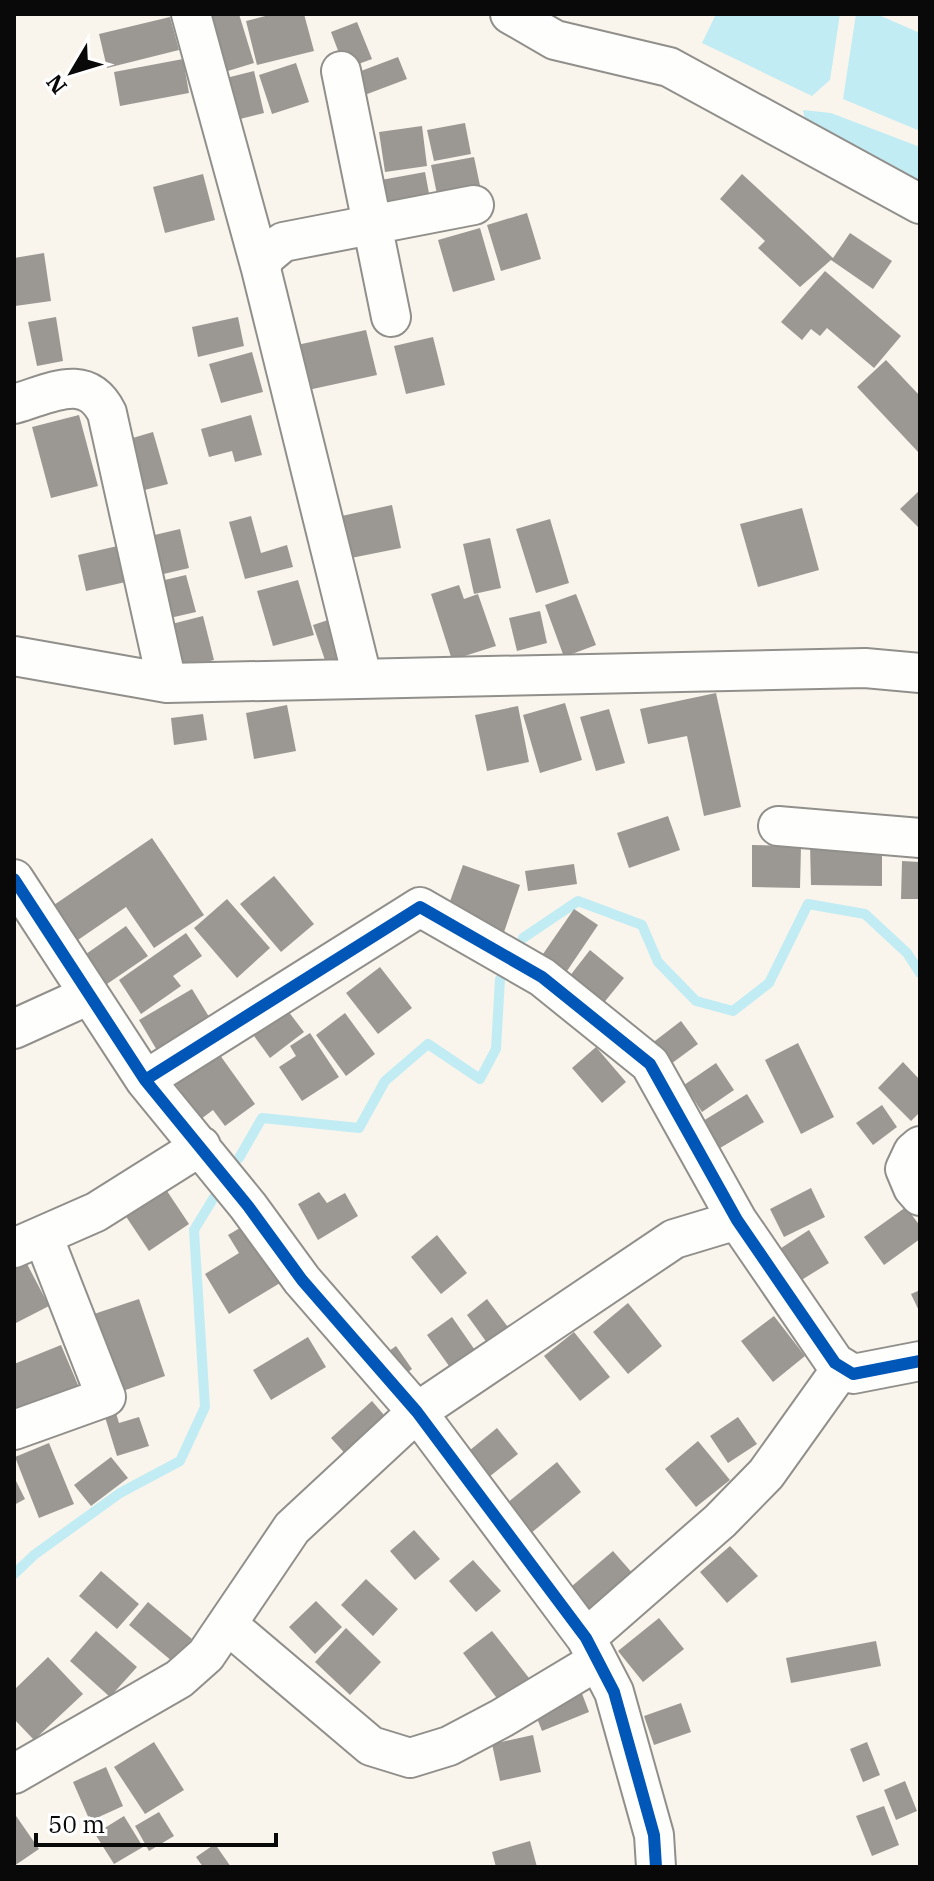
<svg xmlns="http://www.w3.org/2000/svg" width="934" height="1881" font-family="'IBM Plex Serif',serif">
<rect width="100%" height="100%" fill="#f9f5ec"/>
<!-- water -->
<path fill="#c2ecf4" d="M716,14H840L830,80L812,96L702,43Z
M856,14L881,16L920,33V131L843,99Z
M803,110L831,113L920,147V195L808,134Z"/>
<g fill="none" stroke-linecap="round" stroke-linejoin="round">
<!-- stream -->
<path stroke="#c2ecf4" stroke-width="10" d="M523,938L578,901L642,925L658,962L696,1001L733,1011L769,983L808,904L865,914L907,953L920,973
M239,1158L262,1118L359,1128L385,1081L428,1044L480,1079L496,1049L500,979
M14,1574L34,1555L120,1493L180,1461L205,1407L194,1230L216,1194"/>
</g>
<!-- building -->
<path fill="#9b9893" d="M200,14H239L254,63L218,74Z
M273,14H304L314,51L257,65L246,21Z
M170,17L179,50L107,68L99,34Z
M357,22L372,59L345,69L331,32Z
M398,57L407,79L362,96L353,74Z
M183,59L189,93L120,106L114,72Z
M296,63L309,102L272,114L259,75Z
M254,71L264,113L232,121L222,79Z
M465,123L471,154L434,161L427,130Z
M422,126L427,166L385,172L379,132Z
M474,157L482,195L439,204L431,165Z
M425,172L431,204L376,214L370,182Z
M203,174L215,220L165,233L153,187Z
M742,174L833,258L850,233L892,261L873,289L831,260L800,287L758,248L765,241L720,199Z
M527,213L541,259L501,271L487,225Z
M480,228L495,280L453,292L438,240Z
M44,253L51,301L15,306L14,258Z
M825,271L901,336L874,368L827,328L820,336L811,329L802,340L781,322Z
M56,317L63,361L37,366L28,322Z
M238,317L244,346L198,357L192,327Z
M366,330L377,375L308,390L297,345Z
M433,337L445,385L406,394L394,346Z
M252,352L263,392L221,403L209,364Z
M886,360L920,396V454L857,387Z
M79,415L98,486L51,498L32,427Z
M251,415L262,455L235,462L232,451L209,457L201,429Z
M153,432L168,484L133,493L119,442Z
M920,490V529L900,509Z
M392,505L401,548L346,559L337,517Z
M802,508L819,570L758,587L740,524Z
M251,516L261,553L287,545L293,567L245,579L229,522Z
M550,519L569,583L536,593L516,529Z
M180,529L189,568L155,576L146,537Z
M490,538L501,588L474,594L463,544Z
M122,545L130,581L86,591L78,555Z
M186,575L196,612L161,620L152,583Z
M298,580L314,635L273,646L257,591Z
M459,585L464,599L478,594L496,646L452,660L431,594Z
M576,594L596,645L564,657L545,605Z
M540,611L547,643L517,651L509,618Z
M203,616L214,660L171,671L160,627Z
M328,620L343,661L327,666L313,625Z
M716,693L741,807L704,816L687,736L648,744L640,709Z
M565,703L582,760L540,773L523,715Z
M287,705L296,751L254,759L246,713Z
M518,706L529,762L487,771L475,715Z
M609,709L625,763L596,771L580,717Z
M203,714L207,740L174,745L171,718Z
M668,816L680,850L629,868L617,833Z
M152,838L204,915L154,948L126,907L75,942L51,907Z
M810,844L882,845V886L811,885Z
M752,845L801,846L800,888L752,887Z
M902,861L920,862V899H901Z
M574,864L577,884L528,891L525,871Z
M463,865L520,885L502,938L444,918Z
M274,876L314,924L281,952L240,904Z
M227,899L270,948L237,978L194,928Z
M574,909L598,925L567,971L543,954Z
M126,926L148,956L107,984L86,954Z
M186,933L202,956L173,976L181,986L141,1014L119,980Z
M590,950L624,978L602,1005L569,977Z
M380,967L412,1008L378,1034L346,993Z
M192,989L211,1020L158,1052L139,1020Z
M288,1011L304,1032L270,1058L254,1036Z
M345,1013L375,1054L346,1076L316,1035Z
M681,1021L698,1044L664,1069L647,1047Z
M310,1033L339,1077L302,1101L279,1067L296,1056L290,1046Z
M798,1043L834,1117L801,1134L765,1060Z
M596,1047L626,1082L602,1103L572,1068Z
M217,1051L255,1104L225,1126L213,1110L201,1119L174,1082Z
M903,1062L920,1080V1112L911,1121L878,1088Z
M716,1063L734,1090L702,1112L684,1085Z
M747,1094L764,1122L720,1148L703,1121Z
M882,1105L897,1127L873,1145L856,1123Z
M165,1188L189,1224L149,1251L125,1215Z
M811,1188L825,1217L784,1237L770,1209Z
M319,1192L327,1203L345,1193L358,1216L318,1240L298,1204Z
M906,1207L920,1226V1239L884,1265L864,1237Z
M250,1222L285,1280L229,1314L205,1274L239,1253L228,1235Z
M809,1230L829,1263L795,1284L775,1252Z
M437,1235L467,1273L441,1294L411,1257Z
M25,1260L49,1306L14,1324V1266Z
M920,1290V1313L911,1294Z
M139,1299L165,1376L120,1392L94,1314Z
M487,1299L511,1331L490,1347L467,1315Z
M628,1303L662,1346L628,1374L593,1332Z
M774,1316L805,1356L773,1382L741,1341Z
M452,1317L479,1356L454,1373L427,1335Z
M574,1332L610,1377L580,1401L544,1356Z
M308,1337L326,1367L271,1400L253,1370Z
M61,1345L81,1392L14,1411V1364Z
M396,1346L412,1369L399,1379L382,1356Z
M372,1401L390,1422L349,1458L331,1438Z
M116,1413L119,1423L139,1417L149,1446L117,1456L105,1417Z
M738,1417L757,1444L728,1463L710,1436Z
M497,1428L518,1454L484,1481L464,1455Z
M698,1441L730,1480L696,1507L665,1469Z
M49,1443L74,1504L39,1518L15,1457Z
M111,1457L128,1478L91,1506L74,1485Z
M557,1462L581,1492L525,1538L501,1508Z
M14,1477L25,1499L14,1505Z
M414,1530L440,1559L415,1580L390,1551Z
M730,1546L758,1576L727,1603L700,1572Z
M613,1551L641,1583L592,1625L565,1592Z
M473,1560L501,1591L476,1612L449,1581Z
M101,1571L139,1604L117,1629L79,1596Z
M366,1579L398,1609L373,1636L341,1605Z
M316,1601L342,1627L315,1654L289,1627Z
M148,1602L192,1639L173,1662L129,1625Z
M659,1618L684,1649L643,1682L618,1651Z
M346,1628L381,1662L350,1695L315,1662Z
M96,1631L137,1667L110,1697L70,1661Z
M492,1631L529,1678L499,1701L463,1653Z
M876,1641L881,1666L791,1683L786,1658Z
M48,1657L83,1694L34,1740L14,1719V1690Z
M578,1683L589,1712L542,1731L531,1703Z
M681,1703L691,1732L654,1745L644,1716Z
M533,1735L541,1772L500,1781L492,1744Z
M154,1742L184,1790L145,1814L114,1767Z
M867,1742L880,1775L863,1782L850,1749Z
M106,1767L123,1806L90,1821L73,1782Z
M905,1781L917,1811L896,1820L884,1790Z
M884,1806L899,1845L872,1856L856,1816Z
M159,1812L174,1836L149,1851L135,1826Z
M14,1813L39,1849L14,1866Z
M124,1816L143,1847L114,1864L95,1834Z
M530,1841L537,1867H496L492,1852Z
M215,1844L231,1867H203L196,1857Z"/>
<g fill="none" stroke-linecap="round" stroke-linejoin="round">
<defs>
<path id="street" d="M191,14L261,269
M510,14L555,40L669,67L920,204
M341,71L391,317
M14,404C50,394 86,371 107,413L167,683
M14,656L167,683L865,668L920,673
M362,677L261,269L265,257L283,242L474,205
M778,826L920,838
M14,879L145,1080L248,1206L302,1280L417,1412L586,1638L614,1692L654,1835L656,1867
M14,1029L89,995
M145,1080L420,907L542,977L650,1064L737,1220L835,1363L853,1374L920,1361
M920,1146L913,1152L905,1169L913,1188L920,1196
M14,1248L96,1212L201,1146
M14,1430L106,1397L43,1236
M227,1624L371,1746L410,1758L449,1746L502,1718L597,1661
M586,1638L720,1521L766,1474L841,1369
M14,1774L179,1679L206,1655L292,1528L417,1412L674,1239L737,1220"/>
</defs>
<!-- street casing -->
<use href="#street" stroke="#918f8b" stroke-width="42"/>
<!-- street -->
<use href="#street" stroke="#fefefc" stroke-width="38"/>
<defs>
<path id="cycleway" d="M14,879L145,1080L248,1206L302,1280L417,1412L586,1638L614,1692L654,1835L656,1867
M145,1080L420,907L542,977L650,1064L737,1220L835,1363L853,1374L920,1361"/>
</defs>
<!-- cycleway casing -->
<use href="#cycleway" stroke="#fff" stroke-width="17"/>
<!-- cycleway -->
<use href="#cycleway" stroke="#0057b8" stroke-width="12"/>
</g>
<!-- border -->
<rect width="934" height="1881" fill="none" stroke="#090909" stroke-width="32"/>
<!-- north arrow -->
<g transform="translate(72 72) rotate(232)" stroke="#ffffff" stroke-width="6" paint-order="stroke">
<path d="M0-6L14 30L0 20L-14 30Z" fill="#090909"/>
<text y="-12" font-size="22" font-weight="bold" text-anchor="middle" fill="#090909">N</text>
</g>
<!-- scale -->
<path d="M36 1833v12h240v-12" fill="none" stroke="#090909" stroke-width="4"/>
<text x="48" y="1833" font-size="24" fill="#090909" stroke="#ffffff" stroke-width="6" paint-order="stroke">50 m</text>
</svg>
